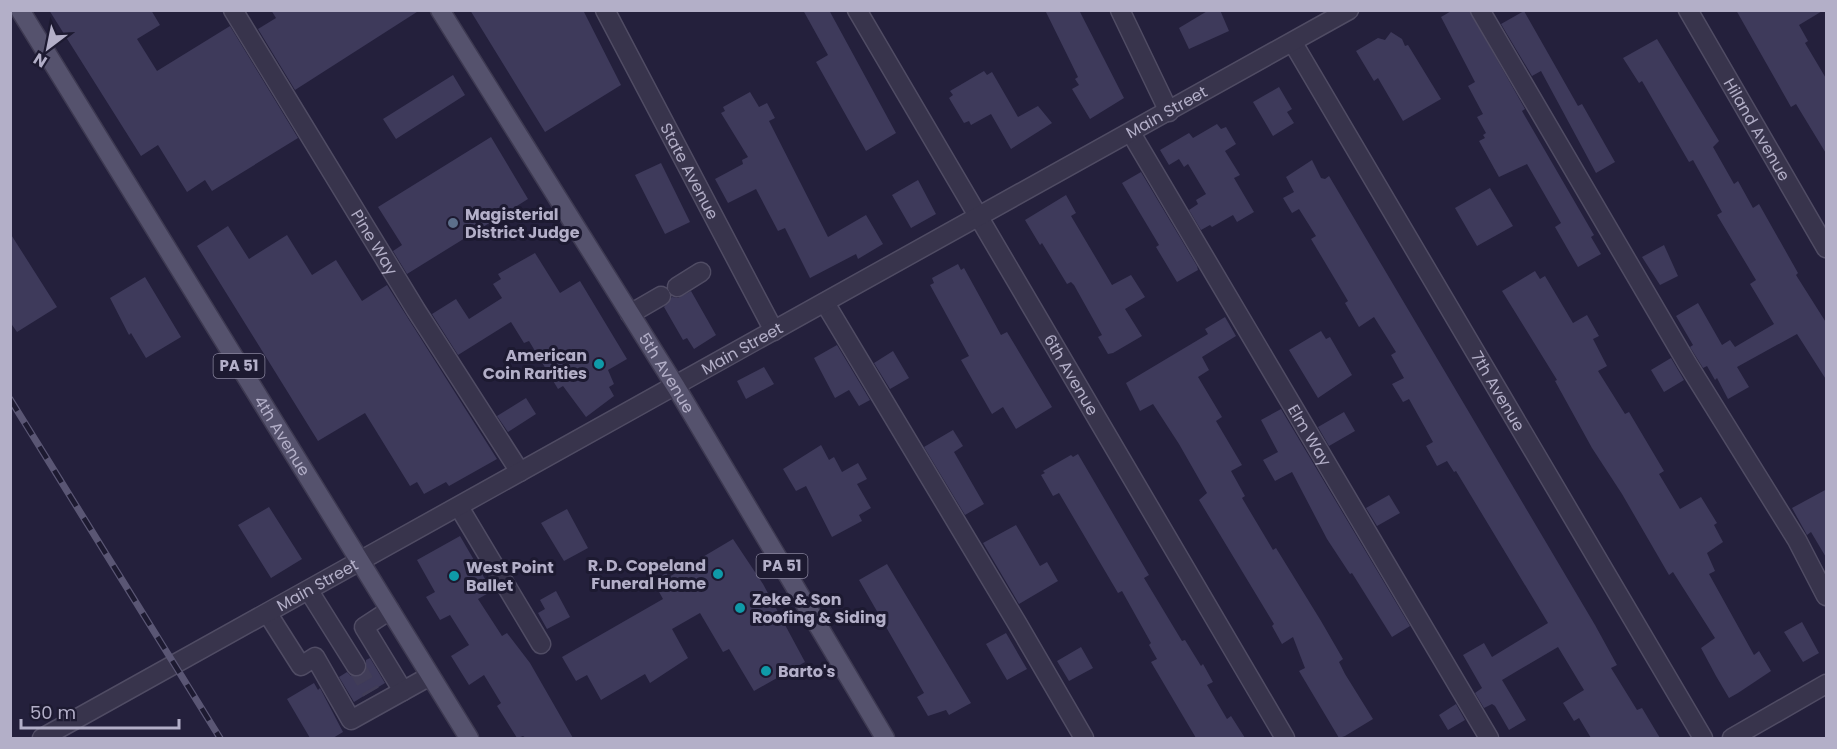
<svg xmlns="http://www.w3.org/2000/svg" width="1837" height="749" font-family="Poppins,sans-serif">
<rect width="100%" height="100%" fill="#24203c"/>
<!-- building -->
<path fill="#3e3a5b" d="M49,10H151L160,25L137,39L157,71L230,26L298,138L212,191L205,180L187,192L158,145L141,156Z
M271,10H420L295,90L258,29L276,18Z
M470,10H583L621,85L545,132Z
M803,10H829L896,133L866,151L816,62L828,55Z
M1045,10H1079L1124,98L1090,119L1072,89L1079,85L1075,79L1078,77Z
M1209,10H1220L1229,31L1189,49L1179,28Z
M1453,10H1469L1525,109L1522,111L1594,235L1591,237L1601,254L1578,267L1555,227L1561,223L1527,164L1499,177L1479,141L1485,138L1483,135L1486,133L1477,117L1483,114L1468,86L1475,82L1441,17Z
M1736,10H1824L1799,25L1808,41L1805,43L1827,80V155L1796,104L1791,107Z
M1524,11L1578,106L1582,104L1615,162L1596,173L1541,71L1532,76L1501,24Z
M1391,32L1402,39L1405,46L1408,45L1441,99L1403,121L1378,78L1374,81L1356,51L1378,38L1385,40Z
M1657,39L1719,141L1713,147L1734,184L1738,181L1753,208L1759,204L1798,273L1796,275L1827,324V381L1797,334L1737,367L1749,387L1728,399L1717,378L1715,380L1707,366L1703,368L1690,347L1693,345L1676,316L1698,303L1722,345L1730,340L1735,347L1774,324L1750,284L1756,280L1717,215L1722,212L1693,160L1689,162L1642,81L1639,83L1623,58Z
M984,71L987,75L992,72L1018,117L1038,106L1052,123L1011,149L991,114L971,125L969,121L964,123L949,98L953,95L950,91Z
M453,75L465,95L396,139L383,119Z
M1279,87L1292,109L1287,112L1294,123L1273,136L1253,102Z
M750,92L759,107L767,103L775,118L769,121L828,237L866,215L883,244L858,259L856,254L810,278L785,228L778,231L756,189L728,203L715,179L743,164L742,160L748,157L721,113L725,111L723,107Z
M1217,124L1221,129L1226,127L1236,144L1225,151L1240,175L1234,178L1254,212L1237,222L1233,215L1212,227L1210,225L1201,230L1189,210L1198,204L1196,200L1206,194L1188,164L1184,167L1179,159L1169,165L1160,150L1189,133L1193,138Z
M491,137L528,199L407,274L393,251L402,245L378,207Z
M1312,160L1321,178L1325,179L1329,176L1595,625L1617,665L1611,668L1637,710L1642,708L1660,738H1591L1579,718L1574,721L1563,703L1584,690L1558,647L1502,680L1526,720L1509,730L1495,706L1492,704L1484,708L1475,693L1482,688L1463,655L1484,643L1492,657L1548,623L1456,471L1454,472L1447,461L1437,466L1426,446L1433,442L1409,399L1403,402L1392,384L1404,378L1391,355L1396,352L1374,317L1359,327L1345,303L1348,301L1311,239L1316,236L1299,209L1292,213L1283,198L1294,192L1286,177Z
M661,163L690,222L665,234L635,175Z
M1141,172L1197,266L1198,270L1177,282L1156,247L1159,245L1122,183Z
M918,180L936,214L911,228L892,195Z
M1490,188L1513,226L1477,246L1455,208Z
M1066,195L1076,213L1071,216L1112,285L1131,275L1145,297L1125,309L1142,336L1113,353L1108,354L1098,337L1102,335L1074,285L1071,282L1067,284L1042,243L1040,245L1025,220Z
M228,226L249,259L287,235L312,275L336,260L362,301L387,285L497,459L449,486L446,482L424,494L417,482L410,486L365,413L318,441L197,246Z
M10,233L57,307L17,332L10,322Z
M1664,245L1678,276L1660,285L1642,257Z
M535,253L560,293L580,281L627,359L608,370L614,384L609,387L614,396L586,417L563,386L558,389L529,341L524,343L511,322L458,355L432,314L456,299L469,319L502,298L493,284L501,279L498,274Z
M958,264L961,270L964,268L1001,335L1007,332L1052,407L1016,429L1003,407L992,414L961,360L969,356L930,285L934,283L932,278Z
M1535,271L1540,279L1545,276L1573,323L1587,315L1599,336L1593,339L1607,366L1598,371L1625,414L1629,412L1664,471L1659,474L1680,509L1701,497L1717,523L1714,525L1723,542L1707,553L1715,571L1709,574L1754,655L1759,651L1771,671L1738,693L1729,698L1716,676L1701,648L1715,638L1673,572L1669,575L1622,494L1592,448L1555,381L1557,380L1502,291Z
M145,277L181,337L146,358L131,333L129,335L110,298Z
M691,291L716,335L694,349L687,338L683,340L664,307L672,297L678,298Z
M1225,317L1236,336L1202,357L1209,370L1198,377L1222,417L1216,421L1242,465L1231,471L1245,496L1242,498L1273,550L1276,548L1321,621L1343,659L1339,662L1345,674L1373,719L1345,736L1339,738L1299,671L1305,668L1293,637L1282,644L1272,626L1274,624L1199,500L1207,493L1179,444L1153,404L1140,411L1126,383L1208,334L1205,329Z
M1321,331L1326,339L1330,337L1352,375L1318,398L1289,350Z
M837,345L870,400L859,406L849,390L835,398L814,358Z
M893,351L909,378L890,389L874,363Z
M1671,358L1684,380L1664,392L1651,370Z
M764,367L774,384L746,399L737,381Z
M526,398L536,414L508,432L497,416Z
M1281,409L1410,626L1392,637L1352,573L1350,574L1327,539L1292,472L1275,481L1263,460L1278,452L1261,420Z
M1344,412L1355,431L1329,446L1318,427Z
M953,430L963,446L954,452L984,504L965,515L924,447Z
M821,445L829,460L834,457L842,472L858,463L867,479L857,484L871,508L859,515L862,521L832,537L806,486L796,491L783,469Z
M1078,454L1149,575L1144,578L1182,641L1185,640L1201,666L1203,664L1213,682L1207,685L1227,719L1231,716L1245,738H1196L1151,662L1157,659L1149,645L1151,643L1122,591L1118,593L1059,493L1053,496L1041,475L1045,473L1043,471L1071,455L1073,457Z
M1827,489V559L1811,532L1807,535L1792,508Z
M1389,495L1400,513L1377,526L1366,508Z
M269,507L302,559L271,578L238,525Z
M567,509L588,548L564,561L541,523Z
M1016,525L1040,566L1047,562L1058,581L1019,604L983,543Z
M460,536L492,591L478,599L502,636L507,633L530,663L573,738H526L523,736L517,738L497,706L501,703L484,675L469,685L451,656L469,645L450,615L440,620L426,597L435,592L417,560Z
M733,539L763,584L805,662L754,691L729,649L723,652L700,613L672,629L688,658L650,683L645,674L601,700L587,675L576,681L562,657L663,599L653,581L666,573L669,577Z
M887,564L971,703L949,715L946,710L928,716L917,697L924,693L859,580Z
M556,591L570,617L547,629L538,613L545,609L540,600Z
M1802,622L1819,653L1803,662L1784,632Z
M1006,633L1027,669L1007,680L986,644Z
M1081,647L1093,668L1069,681L1057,661Z
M370,658L385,683L354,702L339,677L347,672L351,676H361L366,671V660Z
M314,683L318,690L320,688L343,732L333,738H310L287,699Z
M1456,704L1465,720L1448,730L1439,715Z"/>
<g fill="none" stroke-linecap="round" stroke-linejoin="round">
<!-- minor-tunnel -->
<path stroke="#413d58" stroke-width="18" stroke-dasharray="18 9" stroke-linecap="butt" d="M356,666L371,692"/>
<defs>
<g id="minor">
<path id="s1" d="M233,10L416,310L520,472"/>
<path id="s2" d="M605,10L774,331"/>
<path id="s3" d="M857,10L1285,738"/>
<path d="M1120,10L1169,112"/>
<path d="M1480,10L1687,363L1797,540L1826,596"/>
<path id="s4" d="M1688,10L1826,248"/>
<path id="s5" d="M1293,43L1703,738"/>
<path id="s6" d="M1131,133L1489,738"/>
<path d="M677,287L701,272"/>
<path d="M825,303L1017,623L1084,738"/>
<path d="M630,314L661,296"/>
<path d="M459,507L541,644"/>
<path d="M309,591L356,666"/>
<path d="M390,610L364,627L403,691"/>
<path d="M268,614L301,666L315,657L351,720L430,676"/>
<path id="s7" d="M42,738L1349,10"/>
<path d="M1732,738L1826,684"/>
</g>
<g id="major">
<path id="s8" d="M20,10L469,738"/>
<path id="s9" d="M440,10L676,387L885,738"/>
</g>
</defs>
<!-- minor casing -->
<use href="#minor" stroke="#504c64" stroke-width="21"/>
<!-- major casing -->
<use href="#major" stroke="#3e3a52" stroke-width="21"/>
<!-- minor -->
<use href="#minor" stroke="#38344c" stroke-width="18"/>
<!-- major -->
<use href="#major" stroke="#55526d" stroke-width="18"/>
<defs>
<path id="rail" d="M10,399L220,738"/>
</defs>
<!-- rail casing -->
<use href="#rail" stroke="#5a5674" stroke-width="7"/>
<!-- rail -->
<use href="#rail" stroke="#1d1a31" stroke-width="4.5" stroke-dasharray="14" stroke-linecap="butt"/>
</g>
<!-- markers -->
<circle fill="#5c6f8a" stroke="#1d1a31" stroke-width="2" cx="453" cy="223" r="6"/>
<g fill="#0f9aa8" stroke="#1d1a31" stroke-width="2">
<circle cx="599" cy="364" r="6"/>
<circle cx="718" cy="574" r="6"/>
<circle cx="454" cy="576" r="6"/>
<circle cx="740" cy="608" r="6"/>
<circle cx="766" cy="671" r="6"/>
</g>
<g text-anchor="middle" stroke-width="6" stroke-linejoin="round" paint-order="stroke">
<!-- shield labels -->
<g fill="#1d1a31" stroke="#86829b" stroke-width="1.5">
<rect x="213.5" y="354" width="51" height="24" rx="4.5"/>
<rect x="756.5" y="554" width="51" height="24" rx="4.5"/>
</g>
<g font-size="15" font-weight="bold" fill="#b3afc8">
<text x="239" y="371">PA 51</text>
<text x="782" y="571">PA 51</text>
</g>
<!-- street labels -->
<g font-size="16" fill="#b3afc8" stroke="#1d1a31">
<text dy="6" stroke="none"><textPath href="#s7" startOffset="1287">Main Street</textPath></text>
<text dy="6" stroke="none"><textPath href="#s4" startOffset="138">Hiland Avenue</textPath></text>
<text dy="6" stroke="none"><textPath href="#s2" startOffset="182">State Avenue</textPath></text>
<text dy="6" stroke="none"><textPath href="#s1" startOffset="272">Pine Way</textPath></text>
<text dy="6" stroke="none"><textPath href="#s7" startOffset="801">Main Street</textPath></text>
<text dy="6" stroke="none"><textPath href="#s9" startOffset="428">5th Avenue</textPath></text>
<text dy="6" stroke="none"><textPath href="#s3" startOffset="423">6th Avenue</textPath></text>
<text dy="6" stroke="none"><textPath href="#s5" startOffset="404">7th Avenue</textPath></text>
<text dy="6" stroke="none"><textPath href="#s8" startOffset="500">4th Avenue</textPath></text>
<text dy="6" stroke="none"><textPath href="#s6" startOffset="351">Elm Way</textPath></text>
<text dy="6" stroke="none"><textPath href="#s7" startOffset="315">Main Street</textPath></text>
</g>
<!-- poi labels -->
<g font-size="16" font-weight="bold" fill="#b3afc8" stroke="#1d1a31" text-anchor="start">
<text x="465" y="220">Magisterial<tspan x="465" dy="18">District Judge</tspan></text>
<text x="587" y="361" text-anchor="end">American<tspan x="587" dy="18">Coin Rarities</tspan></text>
<text x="706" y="571" text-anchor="end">R. D. Copeland<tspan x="706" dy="18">Funeral Home</tspan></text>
<text x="466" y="573">West Point<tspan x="466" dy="18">Ballet</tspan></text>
<text x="752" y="605">Zeke &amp; Son<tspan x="752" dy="18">Roofing &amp; Siding</tspan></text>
<text x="778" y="677">Barto's</text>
</g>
</g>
<!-- border -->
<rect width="1837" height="749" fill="none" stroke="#b3afc8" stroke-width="24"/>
<!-- north arrow -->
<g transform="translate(48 48) rotate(212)" stroke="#1d1a31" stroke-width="4.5" paint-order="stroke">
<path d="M0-4.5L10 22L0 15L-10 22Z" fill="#b3afc8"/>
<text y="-9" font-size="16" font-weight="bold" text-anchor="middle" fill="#b3afc8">N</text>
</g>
<!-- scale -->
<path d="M21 719v9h158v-9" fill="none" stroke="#b3afc8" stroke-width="3"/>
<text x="30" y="719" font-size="18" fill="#b3afc8" stroke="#1d1a31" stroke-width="4.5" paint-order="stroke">50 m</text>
</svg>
